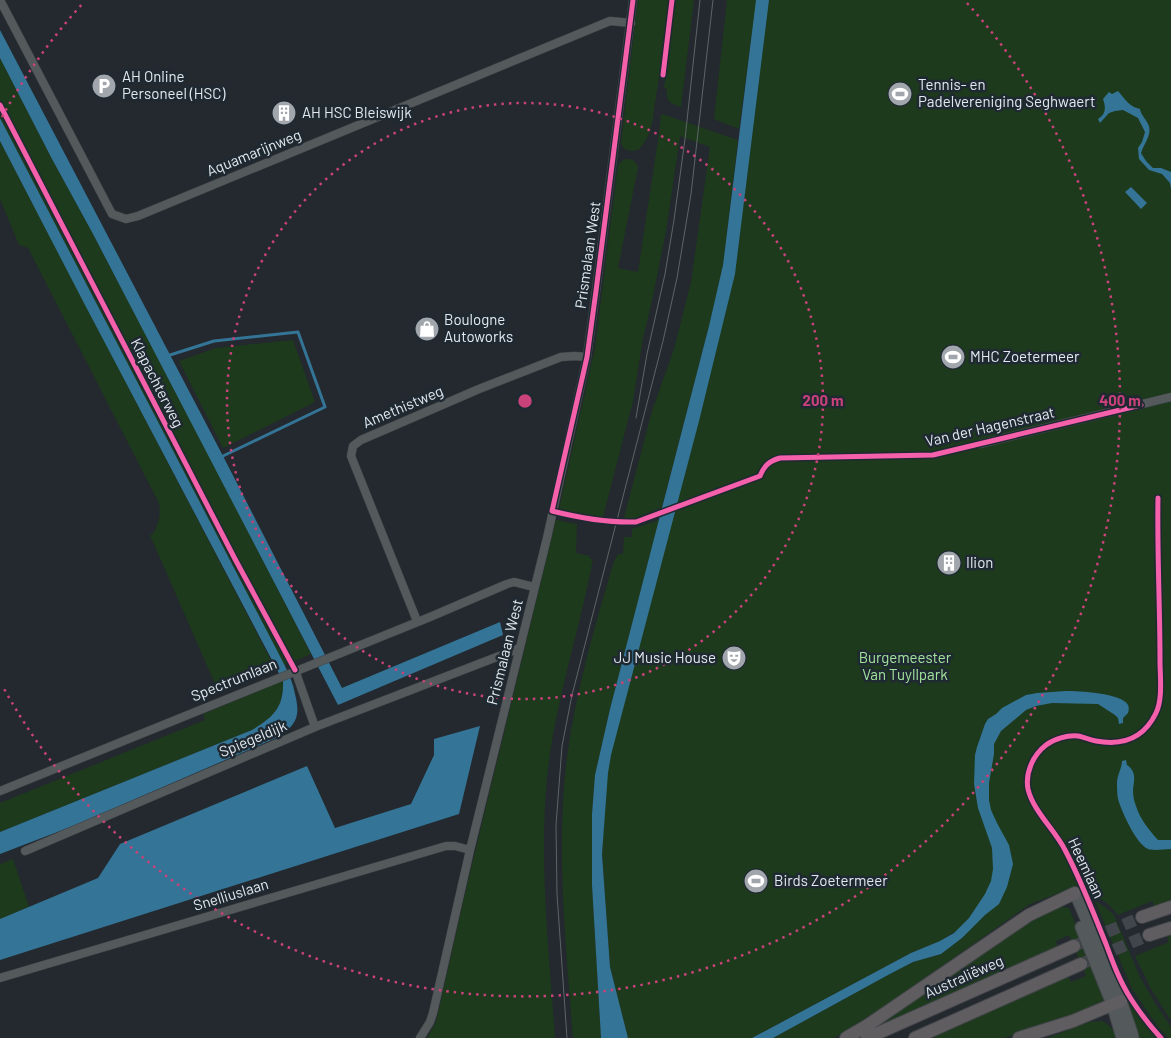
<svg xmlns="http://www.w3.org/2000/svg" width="1171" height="1038" font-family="Barlow,sans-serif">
<rect width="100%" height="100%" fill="#23292e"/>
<!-- green -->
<path fill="#1e3a1d" d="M638,0H669C665,34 661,69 655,103C653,116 652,132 644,143C641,148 638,151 632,151C626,150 623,149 621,143Z
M676,0H694L681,107C670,103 666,102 667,89L664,88Z
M727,0H1171V840H1158L1149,849H1171V902L1155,907L1152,901L1118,915C1110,905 1103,898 1091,895L1085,882L1077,886L1030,904L885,1006L839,1035L833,1038H773L888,975L913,962L941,954L962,938L974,925L954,932L940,941L911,953L752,1038H628L610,967L602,854L607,763L731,271L753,25L739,129L714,119Z
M0,58L52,159L93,234L211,459L311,654L293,662L258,599L0,100Z
M0,110L225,545L288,663L284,665L0,118Z
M662,114L738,140L723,265L709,326L662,507L637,518H624L652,411L674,349L691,282L710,147L680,136L666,231L652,301L643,338L633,401L603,517H592L559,509L595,348L618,165L624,159C631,159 635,159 638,167L618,268L638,272L658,140L661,116Z
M0,141L275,668L198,700L195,694L215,684L150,535L153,534C159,524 161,514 159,503L28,248L19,245L0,199Z
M293,340L315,402L223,448L179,361L216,348Z
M556,520L577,524L576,553L590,556V559H593C579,633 555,702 547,778C539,864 549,952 555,1038H427L436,1022L467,885Z
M659,520L610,709L595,775L592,814V885L601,1038H573C567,960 559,881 563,802C567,720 591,639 614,561L618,554H623L624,537H632V529Z
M283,681C284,708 273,717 252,730L0,832V803L205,720L203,714Z
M13,859L29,907L0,919V864Z
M1095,901L1105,907L1114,915L1140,977L1155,1003L1171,1027V1038H1168L1159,1028L1132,989Z
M1054,906L1069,908L1105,996L1104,1000L1083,1011L1039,1027L1004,1038H932L1068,976L1071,982L1086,976L1069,935L1056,941L1058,948L876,1028L985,951Z
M1171,934V1021L1151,989L1135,956L1169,942L1167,936Z
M1119,983L1140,1017L1157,1038H1137Z
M1102,1021C1109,1025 1114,1029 1116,1038H1048L1089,1022Z"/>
<!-- water -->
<path fill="#347496" d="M756,0H769L735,274L699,421L611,755L608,773L602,854L610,967L628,1038H601L592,885V814L595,775L610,709L709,326L723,265Z
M0,30L223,456L342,688L500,622L503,635L338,705L93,234L52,159L0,58Z
M1118,91C1126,100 1128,106 1140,109C1141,115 1146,119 1148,124C1153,134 1144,143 1141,153L1146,161L1153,168H1161L1171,172V189L1170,183L1162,174L1149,170L1139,159L1138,148L1142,142L1145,132L1138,118L1123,110L1115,111L1109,113L1100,123L1098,119C1106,114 1106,108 1103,99L1109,92L1112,94Z
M0,118L284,664C289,674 293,683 295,694C301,718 296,725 276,738L73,826L0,854V832L252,730C273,717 284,708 283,681L85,305L0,141Z
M1131,187L1147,203L1141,209L1125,192Z
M1066,691C1078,691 1122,693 1128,705C1129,707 1129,710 1128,713L1123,718V723L1119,724L1118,718L1115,715L1098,704L1052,703L1036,706L1026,710L1001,731L994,744V754L989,783V800L991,810L997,823L1009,845L1013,864L1007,887L999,904L985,915L962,938L941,954L913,962L888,975L773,1038H752L911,953L940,941L954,933L969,918L985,894L991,881L993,869L992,848L978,808L974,784L975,755L977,747L985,724L988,719L996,714L1002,708L1026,695L1037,693Z
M480,726L459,814L0,960V919L98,878L120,844L307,766L335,828L411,804L434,755V739Z
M1126,760L1127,765C1137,772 1134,780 1133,790C1133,796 1134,801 1136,806C1140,819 1149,830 1158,840H1171V849C1164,849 1154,851 1148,849C1136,844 1121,810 1118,799C1117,794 1117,788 1117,783C1117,775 1122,768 1122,761Z"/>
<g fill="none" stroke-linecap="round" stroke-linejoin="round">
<!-- stream -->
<path stroke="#347496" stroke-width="3" d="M170,355L214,341L298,332L325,407L223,456"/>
<!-- primary-tunnel -->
<path stroke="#40464b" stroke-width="12" stroke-dasharray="12 6" stroke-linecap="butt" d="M1074,946L1142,917
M1081,964L1149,935"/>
<defs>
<path id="street" d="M0,0L112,214L126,219L138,216L610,21L631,23
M980,444L1171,397
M417,621L351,456L353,446L361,440L479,389L561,357L574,356L587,357
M295,670L315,727
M0,791L430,617L507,584L514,582L534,587
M25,851L315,727L520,648
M0,978L446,846H455L470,850
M420,1038L430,1022L433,1013L470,850L547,538L587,357L596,291L633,0"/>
<path id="secondary" d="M1075,893L1121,1001L1132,1033L1133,1038
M1081,927L1112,1004L1122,1038"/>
<path id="primary" d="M1142,917L1171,907
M1149,935L1171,928
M846,1038L868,1025L1029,915L1075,893
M867,1038L1074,946
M915,1038L1081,964
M1019,1038L1073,1021L1121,1001"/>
</defs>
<!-- street casing -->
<use href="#street" stroke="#414549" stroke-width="9"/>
<!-- secondary casing -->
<use href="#secondary" stroke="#414549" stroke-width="13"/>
<!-- primary casing -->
<use href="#primary" stroke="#414549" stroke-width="14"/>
<!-- street -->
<use href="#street" stroke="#54595c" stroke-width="8"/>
<!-- secondary -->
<use href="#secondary" stroke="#54595c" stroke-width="11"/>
<!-- primary -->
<use href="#primary" stroke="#605d61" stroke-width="12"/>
<!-- tram -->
<path stroke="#5f6467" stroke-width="1" d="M636,418L647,354L665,274L674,220L685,139L700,0
M567,1038L557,894L556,825L562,746L572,695L663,341L677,278L691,194L713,0"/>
<defs>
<path id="cycleway" d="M633,0L596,291L587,357L552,511C580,518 608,523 636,522L760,476C764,466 769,461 780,458L933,455L1141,405L1136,399
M663,75L672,0
M0,105L235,559L295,670
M1158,498C1157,552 1160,606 1160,661C1160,676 1163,699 1156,713C1144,738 1123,746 1096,741C1090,740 1084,737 1078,736C1067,735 1054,739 1046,745C1033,755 1025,773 1028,789C1033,811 1055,830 1065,850C1081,880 1093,912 1106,944C1113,963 1120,982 1131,999C1140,1013 1150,1026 1161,1038"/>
</defs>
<!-- cycleway casing -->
<use href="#cycleway" stroke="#1f2932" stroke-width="8"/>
<!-- cycleway -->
<use href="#cycleway" stroke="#f560ab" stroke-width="5"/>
</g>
<!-- distance rings -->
<g fill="none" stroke="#c94279" stroke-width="2.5" stroke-dasharray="2.5 5">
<circle cx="525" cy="401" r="298"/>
<path d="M2 117A595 595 0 0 1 83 3M967 3A595 595 0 1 1 2 685"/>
</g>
<!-- icons -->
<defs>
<symbol id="parking-disc" viewBox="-11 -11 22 22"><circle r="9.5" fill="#a0a6ab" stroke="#1f2932"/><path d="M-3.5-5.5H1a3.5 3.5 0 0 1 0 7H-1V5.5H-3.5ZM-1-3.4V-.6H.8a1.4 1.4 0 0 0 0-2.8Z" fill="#fff"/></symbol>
<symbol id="stadium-disc" viewBox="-11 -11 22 22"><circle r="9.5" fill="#a0a6ab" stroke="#1f2932"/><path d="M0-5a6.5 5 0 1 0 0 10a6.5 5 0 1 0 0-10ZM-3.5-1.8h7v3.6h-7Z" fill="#fff"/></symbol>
<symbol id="building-disc" viewBox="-11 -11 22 22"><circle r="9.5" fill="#a0a6ab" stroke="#1f2932"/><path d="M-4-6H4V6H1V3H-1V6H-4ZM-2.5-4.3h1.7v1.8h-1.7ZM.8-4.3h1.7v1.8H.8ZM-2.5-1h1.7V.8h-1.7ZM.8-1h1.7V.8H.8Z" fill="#fff"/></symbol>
<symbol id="shop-disc" viewBox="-11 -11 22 22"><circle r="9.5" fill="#a0a6ab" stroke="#1f2932"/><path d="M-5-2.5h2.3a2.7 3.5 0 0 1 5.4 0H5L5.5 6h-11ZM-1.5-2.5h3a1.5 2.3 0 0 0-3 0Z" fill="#fff"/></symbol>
<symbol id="theatre-disc" viewBox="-11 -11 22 22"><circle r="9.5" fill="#a0a6ab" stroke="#1f2932"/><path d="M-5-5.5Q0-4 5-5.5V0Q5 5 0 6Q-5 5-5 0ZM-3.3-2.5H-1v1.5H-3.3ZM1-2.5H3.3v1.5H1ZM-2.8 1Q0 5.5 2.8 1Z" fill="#fff"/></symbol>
</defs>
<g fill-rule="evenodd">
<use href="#parking-disc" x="90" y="72" width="28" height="28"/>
<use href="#stadium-disc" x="886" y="80" width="28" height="28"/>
<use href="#building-disc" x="270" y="99" width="28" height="28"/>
<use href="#shop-disc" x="413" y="315" width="28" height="28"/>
<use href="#stadium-disc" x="939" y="343" width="28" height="28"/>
<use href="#building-disc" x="935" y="549" width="28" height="28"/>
<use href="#theatre-disc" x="720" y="644" width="28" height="28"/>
<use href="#stadium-disc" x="742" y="867" width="28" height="28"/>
</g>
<g text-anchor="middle" stroke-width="5" stroke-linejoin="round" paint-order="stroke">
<!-- poi labels -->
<g font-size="15" fill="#e3e9ef" stroke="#1f2932" text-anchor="start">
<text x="122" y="82">AH Online<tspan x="122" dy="17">Personeel (HSC)</tspan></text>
<text x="918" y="90">Tennis- en<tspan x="918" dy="17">Padelvereniging Seghwaert</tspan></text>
<text x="302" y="118">AH HSC Bleiswijk</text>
<text x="444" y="325">Boulogne<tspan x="444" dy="17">Autoworks</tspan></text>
<text x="970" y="362">MHC Zoetermeer</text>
<text x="966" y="568">Ilion</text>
<text x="716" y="663" text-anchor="end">JJ Music House</text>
<text x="774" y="886">Birds Zoetermeer</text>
</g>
<!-- street labels -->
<g font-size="15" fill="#e3e9ef" stroke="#1f2932">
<text transform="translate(254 153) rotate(-22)" y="5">Aquamarijnweg</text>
<text transform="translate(588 255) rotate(-82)" y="5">Prismalaan West</text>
<text transform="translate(157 383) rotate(63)" y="5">Klapachterweg</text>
<text transform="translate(403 407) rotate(-23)" y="5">Amethistweg</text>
<text transform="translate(990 427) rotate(-13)" y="5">Van der Hagenstraat</text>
<text transform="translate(505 652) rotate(-76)" y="5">Prismalaan West</text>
<text transform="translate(234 680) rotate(-22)" y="5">Spectrumlaan</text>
<text transform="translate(253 739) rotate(-23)" y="5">Spiegeldijk</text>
<text transform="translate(1086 868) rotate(65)" y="5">Heemlaan</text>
<text transform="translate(231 895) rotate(-17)" y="5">Snelliuslaan</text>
<text transform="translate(964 977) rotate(-24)" y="5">Australiëweg</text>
</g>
<!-- park labels -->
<g font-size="15" fill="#a2e49b" stroke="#1f2932">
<text x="905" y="663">Burgemeester<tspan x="905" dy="17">Van Tuyllpark</tspan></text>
</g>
</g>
<circle cx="525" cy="401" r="8" fill="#c94279" stroke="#1f2932" stroke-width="2.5"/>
<g font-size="15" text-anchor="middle" font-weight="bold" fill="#c94279" stroke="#1f2932" stroke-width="5" stroke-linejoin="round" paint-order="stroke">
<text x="823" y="406">200 m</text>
<text x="1120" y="406">400 m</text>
</g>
</svg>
